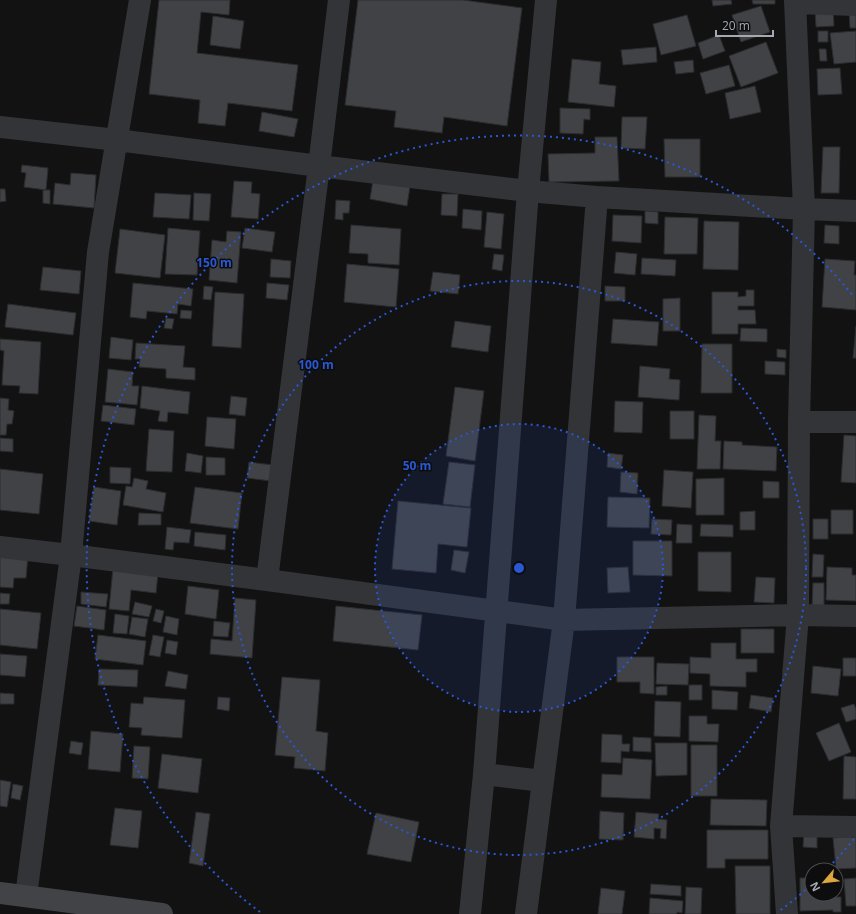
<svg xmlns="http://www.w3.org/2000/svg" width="856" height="914" font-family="'Open Sans',sans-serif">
<rect width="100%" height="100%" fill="#121213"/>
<!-- building -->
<path fill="#414246" stroke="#2c2c2f" d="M159,0H230L229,15L201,12L197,53L298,65L292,111L228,103L225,126L198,123L200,100L149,94Z
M358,0H463L522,8L507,126L444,117L442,133L394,127L396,111L345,105Z
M712,0H731L732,4L713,6Z
M752,0H775V4H753Z
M761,6L770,32L741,42L732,15Z
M833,7L834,26L816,27L815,8Z
M849,10H856V28H850Z
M687,15L696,46L661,55L653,24Z
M213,16L244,21L240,49L210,45Z
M818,31H828V42H818Z
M856,31V62L834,64L830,33Z
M719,35L725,51L703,59L698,43Z
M766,42L778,73L741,87L729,56Z
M656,47L657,62L623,65L621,50Z
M819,49H826L827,61H820Z
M572,59L601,62L599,84L616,86L614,107L568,102Z
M693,60L694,72L676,74L674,62Z
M729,65L735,86L706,94L700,73Z
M840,68L842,94L818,95L817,69Z
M755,86L761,112L730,119L725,93Z
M560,108L590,109V120L584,119L583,134L560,133Z
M262,112L298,119L294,137L259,131Z
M622,117H647L645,149L621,148Z
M595,137H617L619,181L549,182L548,154L595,153Z
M664,139H700V177H665Z
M823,147H840L839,193H821Z
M22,165L48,168L46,190L24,187L26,173L21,172Z
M71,173L96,175L94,208L53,204L55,183L70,185Z
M373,180L410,186L407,206L370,199Z
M234,181L252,182L251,193L260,194L258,219L231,217Z
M0,189H5L6,201L0,202Z
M43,190H50V204L43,203Z
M155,193L191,195L189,219L153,217Z
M194,193L211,194L209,221L193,220Z
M442,194H458L457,216L441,215Z
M336,200L350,201L349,213H343V220L335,219Z
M463,209L482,211L481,230L462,228Z
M645,211L658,212V224L645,223Z
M487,212L504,214L501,249L484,247Z
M613,215L642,216L641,243L612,241Z
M665,217L698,218L697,254H664Z
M704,221L739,222L738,270L703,269Z
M351,225L401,229L399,265L368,263V254L349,253Z
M825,225L839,226V244L824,243Z
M168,228L200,231L197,275L165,274Z
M245,228L275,232L272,252L242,248Z
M120,229L165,235L160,278L115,273Z
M227,231L241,232L237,283L209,280L212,240L226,242Z
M616,252L637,254L635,275L614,273Z
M494,254L504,255L502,271L492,269Z
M642,258L676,260L675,276L641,274Z
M271,259L291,261L290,278L270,277Z
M825,259L855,261L854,275H856V310L822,307Z
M347,264L399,269L396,307L344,302Z
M43,267L81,271L79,294L40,290Z
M433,272L460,275L458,294L430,291Z
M133,283L193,289L191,306L178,304L177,314L147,311L146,319L130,317Z
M267,283L289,285L287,300L266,298Z
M204,286L213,287L211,300L203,299Z
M605,286L625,287V301H605Z
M746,290H754V306H738V310H755L756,324H738V334H712V292H738V297L746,296Z
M215,292L244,294L241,348L212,346Z
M680,298V331H663V299Z
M8,304L76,313L73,335L5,327Z
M181,310L192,311L191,319L180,318Z
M166,318L174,319L172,329L164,328Z
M613,319L659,322L657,346L611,343Z
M455,321L491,326L488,352L451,347Z
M856,326V358H853Z
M741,328L767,329V342L740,341Z
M111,337L133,340L131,360L109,358Z
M0,339L41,342L38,394L19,393L20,386L2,385L4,351L0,350Z
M136,343L185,346L183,367L195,368V380L166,378V369L139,367L140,359H135Z
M702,344H732V393H701Z
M777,349L786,350V358L777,357Z
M765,361L785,362V375L765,374Z
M640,366L670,369L669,379L680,380L679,400L638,397Z
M108,369L133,372L132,386H139L137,405L105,402Z
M142,386L190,392L188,414L168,412L167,422L158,421L160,411L140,408Z
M455,387L484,391L475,461L446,456Z
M231,396L247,398L245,416L229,414Z
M0,398L9,399L8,410L14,411L12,424H7L6,435H0Z
M615,401L643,402L642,433L614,432Z
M103,405L136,409L134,425L101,421Z
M670,411H694V439H670Z
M699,415L716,416L715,441H721L720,469H697Z
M207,417L236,419L234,449L205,446Z
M149,429L174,431L172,472L146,471Z
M844,435L856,436V483L841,482Z
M0,438L13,439V452L0,451Z
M724,441L742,442V445L777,447L776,471L723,469Z
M187,453L203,456L201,473L185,471Z
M608,453L623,455L621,469L607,467Z
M206,457L225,458V475H206Z
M249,462L273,465L271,481L247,478Z
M449,462L475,465L470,507L443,504Z
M110,467L131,468L130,484L110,483Z
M0,469L43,474L39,514L0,510Z
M664,470L693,472L691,508L662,506Z
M621,472L638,473L637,494L620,492Z
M134,478L148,481L146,489L166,493L163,512L123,505L126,486L132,487Z
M724,478V515H696V479Z
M763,481L779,482V498H763Z
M94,487L121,491L117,525L89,521Z
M195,487L242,493L238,529L190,523Z
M608,497L650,498L649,528L607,527Z
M398,501L471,508L467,547L438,544L436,573L392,569Z
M831,510H853V534H831Z
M755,511V530H740V512Z
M139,513L161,514V525H138Z
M652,519L672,520L671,535L651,534Z
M813,519H828V539H813Z
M677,524L692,525V543H676Z
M701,524L733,525V537L700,536Z
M167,527L191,530L189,543L174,542L173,550L165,549Z
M195,532L226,535L225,550L194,546Z
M633,541H672V576L633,575Z
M454,550L469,552L465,573L451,570Z
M698,552H731V592L698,591Z
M0,553L28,555L26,578H14L13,588L0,587Z
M813,554L824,555L823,577H812Z
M628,567L630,592L608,593L607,568Z
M827,567L852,568V575H856V601L826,600Z
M113,568L158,573L156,593L131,590L129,611L109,609Z
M756,577L775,578L774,603L754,602Z
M813,583H824V607H812Z
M188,586L219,590L216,619L185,614Z
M81,592L108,594L106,607L81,604Z
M0,593L10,594L9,604H0Z
M235,598L256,600L252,658L210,654L211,639L232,641Z
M135,602L152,606L149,617L132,614Z
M77,606L106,610L104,630L74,626Z
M336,606L422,615L418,650L333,641Z
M0,609L41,613L37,649L0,645Z
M156,609L164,611L161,623L153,621Z
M115,614L129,616L127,634L113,633Z
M166,616L179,619L177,635L163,632Z
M132,617L148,619L145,637L129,634Z
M214,621L230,623L228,637L213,636Z
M741,629H774V653H741Z
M98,635L146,641L143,665L95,659Z
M153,635L164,637L160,657L149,655Z
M167,640L178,642L176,655L165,653Z
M711,643H736V659H757V672H746V687L710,686V674L690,673V657L711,658Z
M0,654L27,656L25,677L0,675Z
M617,657H654V694L640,693V682H617Z
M843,658H856V676H843Z
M657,663L689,664L688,685L656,684Z
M813,666L841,669L838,696L811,693Z
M99,669L138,670L137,687L98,685Z
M168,671L188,675L186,689L165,686Z
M282,677L320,680L316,731L328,733L325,771L294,768L295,757L275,755Z
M689,685H702V700H689Z
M667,686V695H656V687Z
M712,690L738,692L737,710L712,709Z
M0,693L14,694V704H0Z
M751,695L773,698L771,712L749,708Z
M144,697L185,700L182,738L141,735L142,728L129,727L131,703L143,704Z
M218,697L230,698L229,711L217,709Z
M655,701L681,702L680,737L654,736Z
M854,704L856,709V719L846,722L841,708Z
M689,716H707V724H719L718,742L689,741Z
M839,723L851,752L829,761L816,733Z
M91,731L123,734L120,772L88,769Z
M602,734L622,735V744H630L629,752L621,751V763L601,762Z
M633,737L651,738V752L633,751Z
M71,741L83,743L81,755L69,753Z
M655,743H687V775L656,776Z
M691,745H717V796H691Z
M134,746L150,747L148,779L132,778Z
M162,754L202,759L198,793L158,788Z
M844,756L856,757V799H843Z
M623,758L652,760L650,799L601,797L602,774L622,775Z
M0,780L11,782L7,807L0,806Z
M13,784L23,786L20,800L11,798Z
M711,799L767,800L766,826L710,825Z
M115,808L142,811L138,848L110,845Z
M600,811L624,813L623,840L599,839Z
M196,812L210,814L203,866L189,863Z
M636,812L659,814L658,819L667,820L666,839L660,838L661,829L654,828V839L634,837Z
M376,813L419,822L411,862L367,854Z
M707,830H768V859H725V868H707Z
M804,832H817V848L803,847Z
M856,836V868L836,869L833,838Z
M735,866H770V914H736Z
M800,878H812V894H832L833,897H841V912H833V910L800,911Z
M856,878V906H846L844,879Z
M651,884L681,886V896L650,894Z
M686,887L702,888L701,914H685Z
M601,888L625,891L622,914H598Z
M650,898L683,901L682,913L677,912V914H649Z"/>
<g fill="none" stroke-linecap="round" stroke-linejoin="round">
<!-- minor -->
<path stroke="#333437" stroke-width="22" d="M795,3L856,5
M0,127L117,140L319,166L528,191L597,197L804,209L856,211
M799,422H856
M0,547L71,555L267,580L564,620L798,615L856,616
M267,580L319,166L339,0
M484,774L543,781
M781,826L856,827
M26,896L71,555L98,252L140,0
M470,914L484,774L528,191L546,0
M526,914L543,781L564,620L597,197
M787,914L781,826L798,615L799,422L804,209L795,0"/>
<!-- secondary -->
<path stroke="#414347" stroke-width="22" d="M0,893L162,914"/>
</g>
<!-- distance rings -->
<circle cx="519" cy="568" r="144" fill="#2a57d4" fill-opacity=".12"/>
<g fill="none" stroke="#2a57d4" stroke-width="2" stroke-dasharray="2 4">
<circle cx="519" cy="568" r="144"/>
<circle cx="519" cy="568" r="287"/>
<path d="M854 839A431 431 0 0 1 829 867M810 886A431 431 0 0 1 778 912M260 912A431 431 0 1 1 854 297"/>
</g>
<circle cx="519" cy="568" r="6" fill="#2a57d4" stroke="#0d0d0e" stroke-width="2"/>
<g font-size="12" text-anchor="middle" font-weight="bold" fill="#2a57d4" stroke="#0d0d0e" stroke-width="3" stroke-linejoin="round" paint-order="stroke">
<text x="214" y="267">150 m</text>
<text x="316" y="369">100 m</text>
<text x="417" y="470">50 m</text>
</g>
<!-- north arrow -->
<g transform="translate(824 882) rotate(242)"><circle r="19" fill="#0d0d0e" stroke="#494b50"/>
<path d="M0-3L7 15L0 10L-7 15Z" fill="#dea63f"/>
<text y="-6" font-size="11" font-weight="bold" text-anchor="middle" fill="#a4a9b2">N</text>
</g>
<!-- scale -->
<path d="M716 30v6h57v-6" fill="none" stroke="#a4a9b2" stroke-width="2"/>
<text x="722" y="30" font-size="12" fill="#a4a9b2" stroke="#0d0d0e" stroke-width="3" paint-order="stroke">20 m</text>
</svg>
